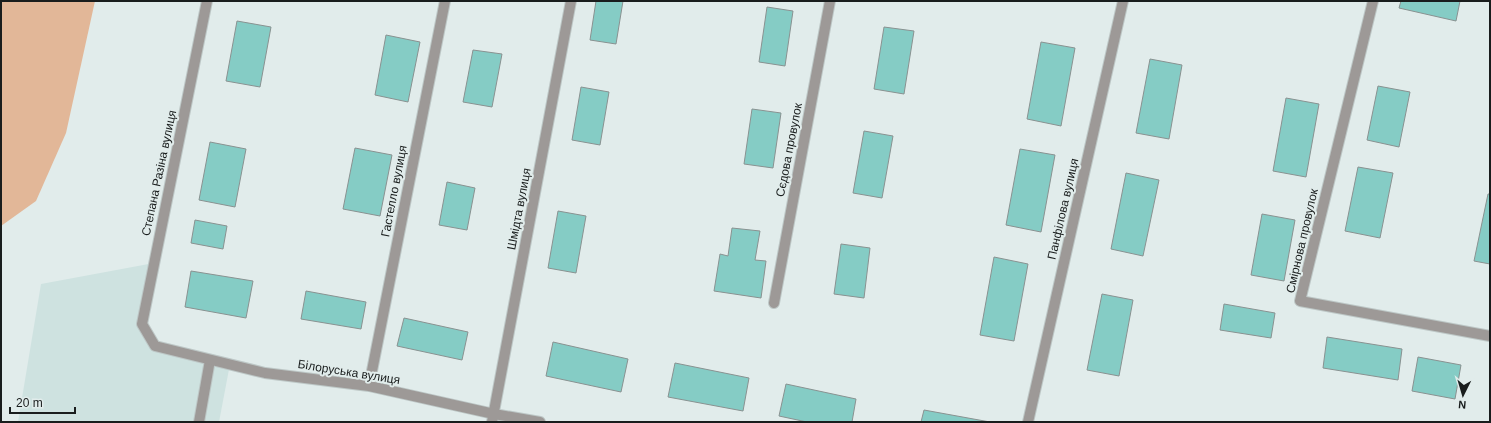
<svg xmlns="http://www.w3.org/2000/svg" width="1491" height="423" font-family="Helvetica,sans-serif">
<rect width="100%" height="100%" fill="#e1eceb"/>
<!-- built -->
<path fill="#cee2e0" d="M154,263L142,324L155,346L230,364L219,422H18L41,284Z"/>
<!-- green -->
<path fill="#e2b798" d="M1,1H95L66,133L36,201L1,226Z"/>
<!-- building -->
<path fill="#85ccc5" stroke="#899291" d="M596,1H623L616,44L590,40Z
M1401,1H1460L1456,21L1399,8Z
M767,7L793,11L785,66L759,62Z
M237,21L271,27L260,87L226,81Z
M884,27L914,31L904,94L874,89Z
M386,35L420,42L408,102L375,95Z
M1041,42L1075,48L1061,126L1027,119Z
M473,50L502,54L492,107L463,102Z
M1150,59L1182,65L1169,139L1136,133Z
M1378,86L1410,92L1399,147L1367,140Z
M581,87L609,92L600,145L572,140Z
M1286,98L1319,104L1306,177L1273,171Z
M752,109L781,113L773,168L744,164Z
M864,131L893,136L882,198L853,193Z
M210,142L246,149L235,207L199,200Z
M355,148L392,155L380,216L343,209Z
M1020,149L1055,155L1041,232L1006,225Z
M1358,167L1393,173L1380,238L1345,231Z
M1126,173L1159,180L1143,256L1111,249Z
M447,182L475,188L467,230L439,225Z
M1488,194H1490V264L1474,261Z
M558,211L586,216L576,273L548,268Z
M1262,214L1295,220L1284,281L1251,275Z
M195,220L227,226L223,249L191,243Z
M732,228L760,231L755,260L766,261L761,298L714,291L720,254L728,256Z
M841,244L870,248L864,298L834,294Z
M994,257L1028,264L1014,341L980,335Z
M191,271L253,281L246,318L185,307Z
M306,291L366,302L361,329L301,319Z
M1102,294L1133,300L1119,376L1087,370Z
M1224,304L1275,313L1271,338L1220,330Z
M404,318L468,332L462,360L397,346Z
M1327,337L1402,349L1398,380L1323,368Z
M553,342L628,359L621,392L546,376Z
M1418,357L1461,365L1455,399L1412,391Z
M675,363L749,378L743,411L668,397Z
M786,384L856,399L852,422H807L779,416Z
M924,410L990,422H921Z"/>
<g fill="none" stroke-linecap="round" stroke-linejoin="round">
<defs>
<path id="service" d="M199,422L210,360"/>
<path id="minor" d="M207,1L142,324L155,346L265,373L369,386L494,414L540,422
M1373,1L1300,301L1490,336
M774,303L830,1
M369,386L445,1
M492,422L571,1
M1028,422L1123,1"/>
</defs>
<!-- service casing -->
<use href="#service" stroke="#bdc7c6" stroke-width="12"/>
<!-- minor casing -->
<use href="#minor" stroke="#bdc7c6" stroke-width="12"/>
<!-- service -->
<use href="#service" stroke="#9d9997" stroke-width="10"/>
<!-- minor -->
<use href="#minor" stroke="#9d9997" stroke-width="10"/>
</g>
<g text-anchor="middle" stroke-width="4" stroke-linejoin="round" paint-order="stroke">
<!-- street labels -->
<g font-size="12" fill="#191d1d" stroke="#e1eceb">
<text transform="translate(789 150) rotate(-79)" y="4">Сєдова провулок</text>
<text transform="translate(159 173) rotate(-78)" y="4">Степана Разіна вулиця</text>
<text transform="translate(394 191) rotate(-79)" y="4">Гастелло вулиця</text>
<text transform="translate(519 209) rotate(-79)" y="4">Шмідта вулиця</text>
<text transform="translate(1063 209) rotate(-77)" y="4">Панфілова вулиця</text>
<text transform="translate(1302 241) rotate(-77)" y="4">Смірнова провулок</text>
<text transform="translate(349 372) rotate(9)" y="4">Білоруська вулиця</text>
</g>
</g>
<!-- border -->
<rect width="1491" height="423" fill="none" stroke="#191d1d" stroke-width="4"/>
<!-- north arrow -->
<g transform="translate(1463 395) rotate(185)" stroke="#e1eceb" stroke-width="3" paint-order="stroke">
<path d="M0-3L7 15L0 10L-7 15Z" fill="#191d1d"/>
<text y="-6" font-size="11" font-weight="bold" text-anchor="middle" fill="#191d1d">N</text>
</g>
<!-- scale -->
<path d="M10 407v6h65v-6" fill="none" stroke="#191d1d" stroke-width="2"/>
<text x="16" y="407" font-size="12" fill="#191d1d" stroke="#e1eceb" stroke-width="3" paint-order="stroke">20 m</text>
</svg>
